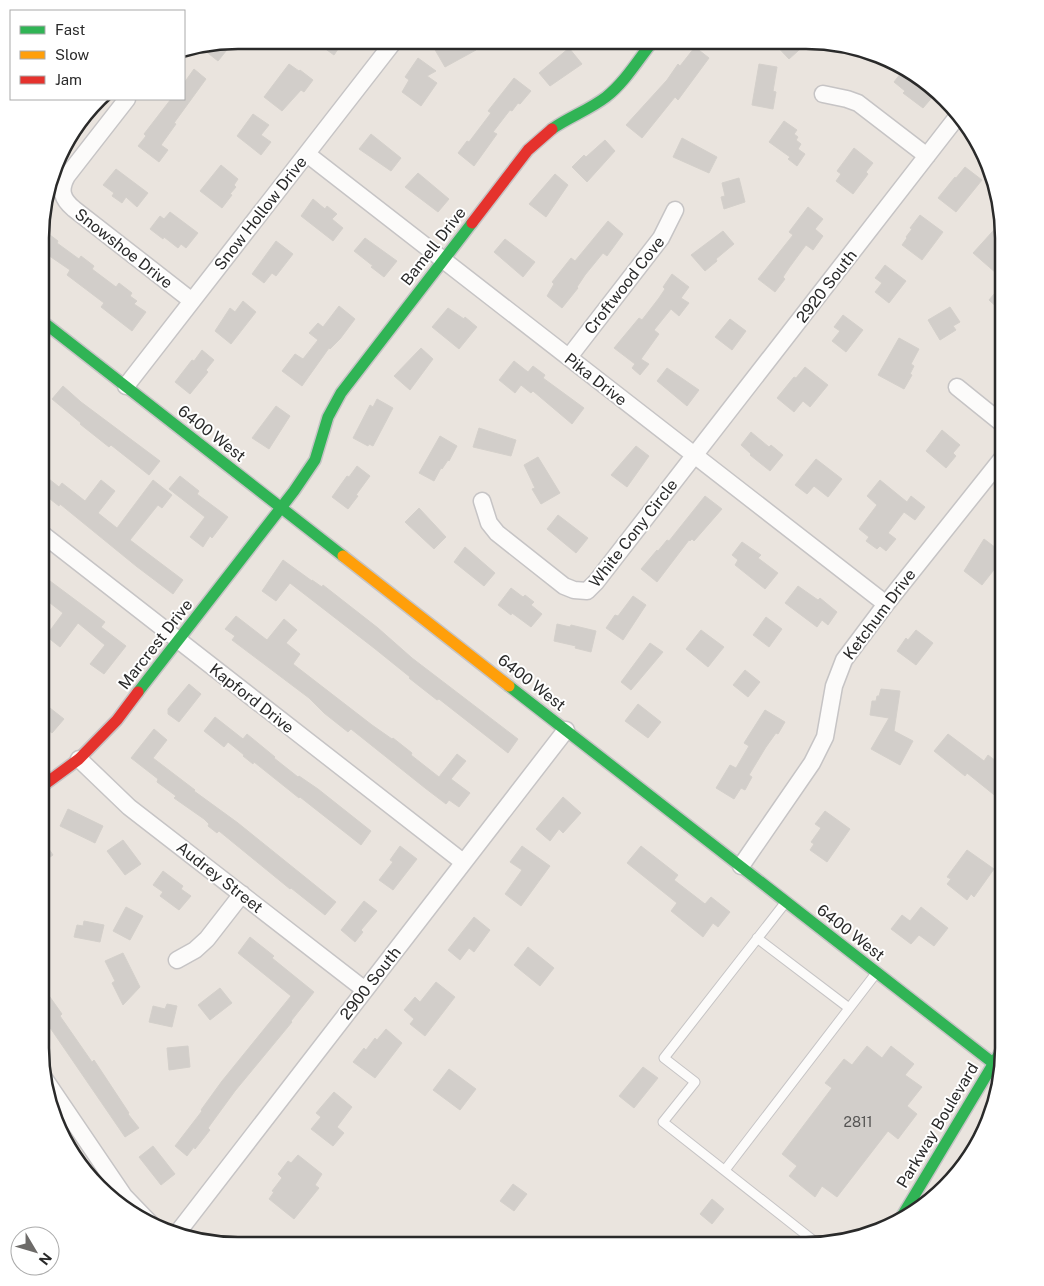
<svg xmlns="http://www.w3.org/2000/svg" width="1044" height="1286" font-family="'Public Sans',sans-serif">
<rect width="100%" height="100%" fill="#eae4de"/>
<!-- building -->
<path fill="#d2ceca" stroke="#d4d0cb" d="M313,40H344L334,55Z
M234,41L218,61L199,46Z
M448,41H471L476,50L445,67L434,48Z
M773,42H808L789,59Z
M695,47L709,58L678,100L675,97L642,138L626,125L667,80L678,64L680,66Z
M569,48L582,64L550,86L539,73Z
M418,58L436,71L427,76L437,83L421,106L402,92L409,80L405,77Z
M289,64L299,71L300,70L313,80L304,92L301,90L282,111L264,97Z
M759,64L777,67L773,91L776,92L773,109L752,105Z
M194,69L206,79L174,123L176,124L161,145L168,150L159,162L138,146L146,136L144,134L171,99H184V83Z
M904,69L923,83L924,82L935,94L923,108L903,93L905,91L894,82Z
M514,78L531,91L520,104L518,103L512,111L510,110L493,132L497,134L474,166L458,153L467,141L469,142L491,113L488,111Z
M253,114L269,125L261,135L271,142L261,155L237,136Z
M784,121L797,130L794,134L798,137L796,140L801,144L798,149L805,154L797,166L788,159L790,157L769,142Z
M371,134L401,158L391,171L359,149Z
M682,138L717,157L709,173L673,157Z
M605,140L615,151L587,182L572,167L584,155L586,157Z
M854,148L873,163L866,172L868,174L853,194L836,181L841,174L837,171Z
M221,165L238,179L234,185L236,187L230,194L232,195L222,208L200,191Z
M965,167L982,180L956,212L938,198L955,177L956,178Z
M116,169L148,193L137,207L126,197L122,203L112,196L114,193L103,185Z
M418,173L449,199L438,212L405,187Z
M555,174L568,185L546,217L529,204Z
M739,178L745,202L724,209L721,197L725,196L722,183Z
M313,199L325,209L327,206L337,214L332,219L343,228L333,241L301,216Z
M808,207L823,219L815,229L823,236L813,250L806,245L789,268L783,277L785,279L775,292L758,279L793,235L789,232Z
M170,212L198,233L186,248L181,244L178,248L164,237L163,239L150,229L160,216L164,219Z
M920,215L943,232L922,260L902,245L907,238L906,237L912,229L910,228Z
M608,221L623,234L607,256L603,253L585,275L577,287L578,288L562,308L547,296L554,284L552,282L571,258L575,261Z
M1002,221L1004,238V280L973,253Z
M42,229L58,241L57,243L79,259L81,256L94,266L92,269L116,287L119,283L132,293L130,296L137,301L134,304L146,312L132,331L101,307L104,303L67,275L70,270L48,255L42,263Z
M723,231L734,244L716,259L717,261L705,271L691,255Z
M365,238L397,261L384,277L371,267L373,266L354,251Z
M505,239L535,262L523,277L494,252Z
M276,241L293,254L276,276L272,273L264,283L252,274Z
M885,265L906,281L889,303L875,292L882,283L875,278Z
M672,274L689,287L681,298L689,303L679,316L671,309L654,330L659,334L641,359L649,364L640,375L632,368L635,364L614,348L639,318L642,320L659,298L665,289L663,287Z
M1004,282V314L989,300Z
M243,301L256,312L231,344L215,331L230,308L235,312Z
M339,306L355,319L340,339L330,349L329,348L302,386L282,371L295,354L303,359L318,340L309,333L318,323L323,327Z
M950,307L960,322L953,326L956,330L940,340L928,320Z
M448,308L464,319L465,317L477,327L459,349L432,327Z
M843,315L863,330L846,352L832,341L840,331L834,327Z
M730,319L746,331L732,350L715,337Z
M899,338L919,349L911,364L914,366L910,374L912,375L904,389L878,375Z
M421,348L433,359L410,390L394,376Z
M202,350L214,360L206,370L208,372L190,394L175,382L192,360L194,361Z
M514,361L528,372L533,366L545,375L543,378L584,408L572,424L533,391L531,393L521,385L515,393L499,380Z
M805,367L828,385L810,407L803,401L794,412L777,398L794,377L796,378Z
M667,368L699,390L687,406L657,381Z
M63,386L81,402L160,461L149,475L111,445L109,447L80,424L81,423L52,399Z
M377,399L393,408L373,446L369,444L368,446L353,438L370,405L373,407Z
M276,406L290,416L269,449L252,438Z
M479,428L516,440L511,456L473,447Z
M942,430L960,445L953,453L956,456L946,468L926,451Z
M751,432L769,447L771,445L783,455L770,471L750,455L751,454L741,445Z
M440,436L457,446L449,461L448,460L442,469L441,468L434,481L419,473Z
M636,446L649,456L627,487L611,475Z
M538,457L560,493L541,504L532,489L535,488L524,465Z
M816,459L842,479L828,497L814,486L807,494L795,485Z
M357,466L370,476L356,495L358,496L348,509L332,497L347,476L349,477Z
M180,476L199,491L197,494L228,517L212,538L210,536L203,547L190,537L205,517L169,489Z
M49,479L59,487L62,483L85,501L101,480L115,491L98,513L117,528L153,480L172,495L162,508L158,505L130,540L183,580L173,594L136,566L60,504L59,506L41,492V488Z
M880,480L907,502L911,496L925,507L915,520L904,512L888,533L896,539L886,551L880,546L877,549L866,541L869,537L859,529L877,505L867,496Z
M705,496L722,509L694,541L692,539L690,541L689,540L657,582L641,569L657,550L658,551L667,540L669,541Z
M419,508L446,537L434,549L405,522Z
M558,515L588,538L576,553L547,529Z
M984,539L1004,554V557L982,585L964,571Z
M742,542L761,555L758,558L778,573L765,589L735,565L738,560L732,555Z
M465,547L495,573L484,586L454,562Z
M283,560L312,581V580L322,587L323,585L378,628L412,658L518,739L508,753L439,699L437,700L409,678L410,677L374,648L290,583L276,601L262,591Z
M50,581L105,622L101,627L126,646L104,674L90,664L105,645L78,623L60,647L46,636L63,613L41,596V593Z
M798,586L818,600L820,598L837,612L828,625L822,620L817,627L785,603Z
M511,588L523,597L525,595L534,602L531,605L542,614L531,627L512,613L511,615L498,605Z
M633,596L646,605L623,640L606,628L615,615L618,616Z
M236,616L267,640L284,619L297,630L286,643L300,654L293,664L372,725L392,739L393,738L412,753L411,755L439,777L457,754L466,761L451,779L470,793L459,807L449,800L446,804L425,788L351,729L348,732L324,713L309,698L232,640L235,636L225,629Z
M766,617L782,629L769,647L753,635Z
M557,624L570,627L571,625L596,631L591,652L575,648L576,646L554,641Z
M701,630L724,647L708,667L686,649Z
M916,630L933,643L916,665L897,651L906,638L908,640Z
M650,643L663,652L631,690L621,682Z
M745,670L760,682L748,697L733,685Z
M189,684L201,694L179,722L168,714V709Z
M881,689L900,691L894,731L913,741L900,765L871,749L889,718L870,715L872,701H876L877,696H879Z
M41,701L64,719L52,733L41,725Z
M638,704L661,722L648,738L625,721Z
M765,710L785,722L778,734L776,733L766,747L749,775L752,777L745,790L741,788L734,799L716,788L730,765L736,768L749,746L744,743Z
M215,717L243,739L247,734L275,757L274,758L298,777L299,776L318,789L371,831L361,845L300,797L299,798L254,762L253,764L243,756L244,755L228,742L224,747L204,731Z
M154,729L167,740L153,758L195,790L194,791L238,823L336,902L325,915L291,888L290,889L219,831L217,833L208,826L209,824L204,819L174,798L176,796L157,782L158,779L131,758Z
M948,734L984,761L988,755L1004,767V791L998,798L967,773L965,776L934,751Z
M563,797L581,813L563,833L559,829L550,841L536,829Z
M68,809L103,826L95,843L60,826Z
M825,811L850,829L827,862L810,850L814,844L811,842L821,828L815,824Z
M40,836L53,855L40,864Z
M123,840L141,864L125,875L107,851Z
M400,846L417,859L393,890L379,880L393,862L390,860Z
M522,846L550,866L521,906L505,894L522,870L510,862Z
M641,846L678,875L674,880L705,904L711,897L730,912L718,927L713,923L703,937L671,911L677,903L627,863Z
M967,850L994,869L974,897L971,894L967,900L947,884L951,879L947,877Z
M163,871L183,886L181,889L191,896L179,910L160,896L163,892L153,885Z
M364,901L377,911L361,930L363,932L355,942L341,930Z
M126,907L143,916L130,940L113,931Z
M921,907L948,928L934,946L919,935L911,944L891,929L902,915L910,921Z
M474,917L490,930L474,952L469,948L460,960L448,950Z
M84,921L104,925L100,942L74,937L77,925L83,926Z
M250,937L274,956L272,958L314,992L291,1021L292,1022L235,1091L208,1128L210,1130L195,1149L194,1147L187,1156L175,1146L202,1111L201,1110L222,1081L291,996L238,953Z
M528,947L554,968L540,986L514,965Z
M123,953L140,987L123,1005L112,983L115,981L105,961Z
M436,982L455,997L425,1036L410,1024L414,1019L404,1010L415,997L420,1002Z
M40,983L62,1014L60,1016L92,1062L94,1060L129,1113L128,1114L139,1128L125,1137L40,1013Z
M220,988L232,1003L210,1020L198,1005Z
M167,1004L177,1006L172,1027L149,1022L153,1006L165,1009Z
M386,1029L402,1043L375,1078L353,1062L364,1048L366,1050L375,1038L377,1040Z
M188,1046L190,1067L169,1070L167,1048Z
M867,1046L882,1058L891,1046L914,1064L905,1075L922,1087L907,1106L917,1114L898,1139L888,1131L837,1197L822,1186L815,1197L789,1176L797,1166L782,1154L832,1088L825,1083L844,1059L852,1065Z
M643,1067L658,1078L634,1108L619,1096Z
M449,1069L476,1089L460,1110L433,1090Z
M334,1092L352,1107L337,1127L344,1133L333,1146L311,1129L321,1117L316,1113Z
M153,1146L175,1174L161,1185L139,1157Z
M298,1155L322,1174L315,1185L319,1188L294,1219L269,1199L274,1192L272,1191L282,1178L278,1174L288,1161L291,1163Z
M513,1184L527,1194L514,1211L500,1201Z
M712,1199L724,1209L712,1224L700,1214Z"/>
<g fill="none" stroke-linecap="round" stroke-linejoin="round">
<defs>
<path id="lane" d="M785,903L664,1058L695,1082L663,1122L819,1245
M757,938L849,1008
M725,1170L877,972"/>
<path id="street" d="M823,94L847,99L858,103L927,156
M127,99L67,176C59,190 62,199 74,209L192,301
M307,154L886,604
M569,357L661,238L675,210
M126,386L395,40
M957,387L1004,425
M482,501L489,523L497,533L564,586L574,590L587,591L596,582L957,117
M41,533L463,862
M79,759L129,807L365,990
M741,866L812,763L825,737L834,686L844,660L886,604L1004,456
M177,960L195,950L207,939L242,894
M44,1078L124,1196L151,1224
M175,1236L566,730"/>
<path id="fast" d="M552,129C569,117 589,110 606,97C625,82 638,60 653,41
M42,321L343,556
M509,686L1002,1070
M138,692L294,491L315,460L328,417L341,393L472,223
M899,1221L1004,1046"/>
<path id="slow" d="M343,556L509,686"/>
<path id="jam" d="M472,223L528,150L552,129
M41,787L79,759L117,720L138,692"/>
</defs>
<!-- lane casing -->
<use href="#lane" stroke="#c6c4c5" stroke-width="11"/>
<!-- street casing -->
<use href="#street" stroke="#c6c4c5" stroke-width="19"/>
<!-- fast casing -->
<use href="#fast" stroke="#c6c4c5" stroke-width="14"/>
<!-- slow casing -->
<use href="#slow" stroke="#c6c4c5" stroke-width="14"/>
<!-- jam casing -->
<use href="#jam" stroke="#c6c4c5" stroke-width="14"/>
<!-- lane -->
<use href="#lane" stroke="#fcfbfa" stroke-width="9"/>
<!-- street -->
<use href="#street" stroke="#fcfbfa" stroke-width="16"/>
<!-- fast -->
<use href="#fast" stroke="#30b455" stroke-width="11"/>
<!-- slow -->
<use href="#slow" stroke="#ff9f0a" stroke-width="11"/>
<!-- jam -->
<use href="#jam" stroke="#e5322d" stroke-width="11"/>
</g>
<g text-anchor="middle" stroke-width="4" stroke-linejoin="round" paint-order="stroke">
<!-- number labels -->
<g font-size="14" fill="#555453">
<text x="858" y="1127">2811</text>
</g>
<!-- street labels -->
<g font-size="16" fill="#2a2a2a" stroke="#fff">
<text transform="translate(260 213) rotate(-52)" y="6">Snow Hollow Drive</text>
<text transform="translate(433 246) rotate(-52)" y="6">Bamell Drive</text>
<text transform="translate(124 248) rotate(38)" y="6">Snowshoe Drive</text>
<text transform="translate(624 285) rotate(-52)" y="6">Croftwood Cove</text>
<text transform="translate(826 286) rotate(-52)" y="6">2920 South</text>
<text transform="translate(596 379) rotate(38)" y="6">Pika Drive</text>
<text transform="translate(212 433) rotate(38)" y="6">6400 West</text>
<text transform="translate(633 533) rotate(-52)" y="6">White Cony Circle</text>
<text transform="translate(879 614) rotate(-53)" y="6">Ketchum Drive</text>
<text transform="translate(155 644) rotate(-52)" y="6">Marcrest Drive</text>
<text transform="translate(532 682) rotate(38)" y="6">6400 West</text>
<text transform="translate(252 698) rotate(38)" y="6">Kapford Drive</text>
<text transform="translate(220 877) rotate(38)" y="6">Audrey Street</text>
<text transform="translate(851 932) rotate(38)" y="6">6400 West</text>
<text transform="translate(370 983) rotate(-52)" y="6">2900 South</text>
<text transform="translate(937 1125) rotate(-59)" y="6">Parkway Boulevard</text>
</g>
</g>
<!-- crop -->
<path d="M0 0H1044V1286H0ZM238 49H806A189 189 0 0 1 995 238V1048A189 189 0 0 1 806 1237H238A189 189 0 0 1 49 1048V238A189 189 0 0 1 238 49Z" fill="#fff" fill-rule="evenodd"/>
<path fill="none" stroke="#2a2a2a" stroke-width="2.5" d="M238 49H806A189 189 0 0 1 995 238V1048A189 189 0 0 1 806 1237H238A189 189 0 0 1 49 1048V238A189 189 0 0 1 238 49Z"/>
<!-- legend -->
<rect x="10" y="10" width="175" height="90" fill="#ffffff" stroke="#aaaaaa"/>
<rect x="20" y="26" width="25" height="8" fill="#30b455" stroke="#aaaaaa"/>
<text x="55" y="35" font-size="15" fill="#2a2a2a">Fast</text>
<rect x="20" y="51" width="25" height="8" fill="#ff9f0a" stroke="#aaaaaa"/>
<text x="55" y="60" font-size="15" fill="#2a2a2a">Slow</text>
<rect x="20" y="76" width="25" height="8" fill="#e5322d" stroke="#aaaaaa"/>
<text x="55" y="85" font-size="15" fill="#2a2a2a">Jam</text>
<!-- north arrow -->
<g transform="translate(35 1251) rotate(128)"><circle r="24" fill="#ffffff" stroke="#aaaaaa"/>
<path d="M0-4L9 19L0 12L-9 19Z" fill="#6d6b69"/>
<text y="-8" font-size="14" font-weight="bold" text-anchor="middle" fill="#2a2a2a">N</text>
</g>
</svg>
